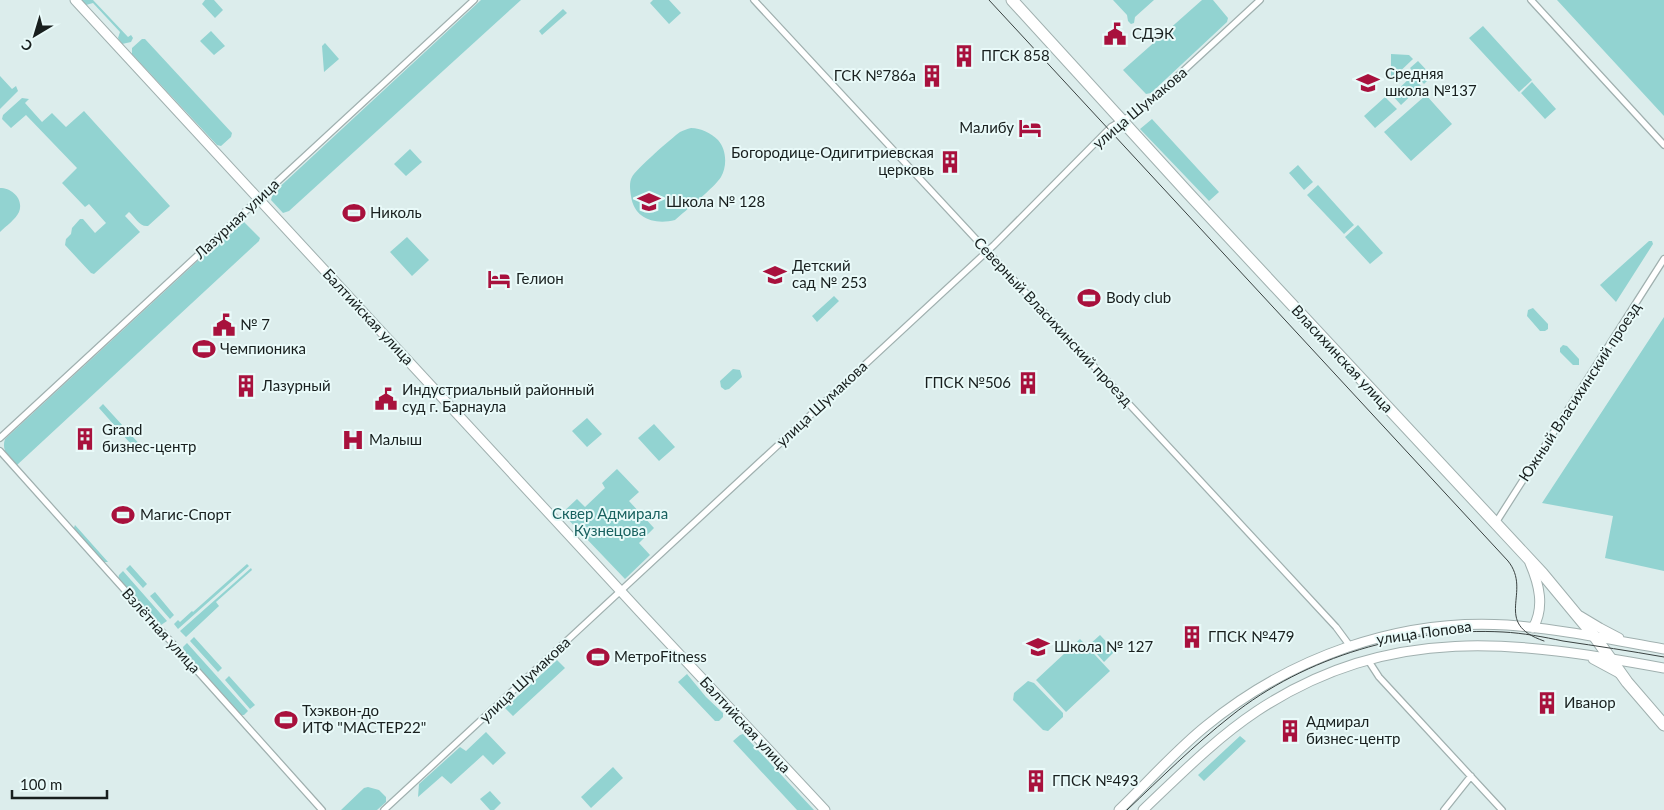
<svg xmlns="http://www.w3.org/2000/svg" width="1664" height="810" font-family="Lato,sans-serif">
<rect width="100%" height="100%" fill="#dcedec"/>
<!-- green -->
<path fill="#92d3d1" d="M81,0H93L128,37L131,35L133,38L131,42L122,44L118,38L120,32L93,3L86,5Z
M205,0H214L223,10L215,18L202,4Z
M481,0H521L289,211L283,213L271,200L273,193Z
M653,0H669L681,13L669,24L650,3Z
M1113,0H1154L1135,17L1134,23L1131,24L1128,21L1127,15Z
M1202,0H1213L1228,18L1227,22L1151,93L1146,94L1123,70Z
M1557,0H1664V116Z
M563,9L567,13L542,35L539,31Z
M1483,26L1532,80L1519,92L1469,38Z
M211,31L225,46L214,55L200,41Z
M142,39H145L232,133L231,137L221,146L217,145L132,54V48Z
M325,43L339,59L324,72L322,46Z
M1391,54L1409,55L1413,59L1391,80Z
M1418,61L1432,76L1424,84L1410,68Z
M0,76L12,89L16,86L18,91L0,109Z
M1412,76L1421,86L1401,105L1392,95Z
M1532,82L1556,109L1545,119L1521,93Z
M1426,95L1452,124L1411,161L1384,132Z
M1385,97L1397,109L1375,128L1364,116Z
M22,98L29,99L25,103L42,122L52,113L66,127L84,111L170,206L148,226C139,227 135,217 129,212L125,216L140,232L94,274L91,273L65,245L66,239L71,234L72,228L80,219H83L95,233L106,223L89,204L85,207L62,183L77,168L26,115L11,128L2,119L3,115Z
M1152,119L1219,192L1209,201L1140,129Z
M691,128C701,128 711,133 718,140C727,150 727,167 721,177C715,187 685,211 675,220C655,225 634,219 631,196C630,190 629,182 632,177C635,170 673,137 680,132C684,130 687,129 691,128Z
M410,149L422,162L406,176L394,164Z
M1298,165L1313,182L1304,190L1289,173Z
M1318,185L1354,225L1344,234L1307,195Z
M0,188C12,188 24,199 19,212C16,219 6,226 0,232Z
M242,220L260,238L259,241L17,465C9,457 1,451 5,439Z
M1358,225L1383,253L1370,264L1345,237Z
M407,237L429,260L412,276L390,252Z
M1649,241H1652L1653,244L1616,302L1600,285Z
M834,296L839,301L817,322L812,316Z
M1533,308L1548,324V329L1545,331H1540L1527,316L1528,310Z
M1664,317V571L1605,558L1613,516L1542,503Z
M1563,345L1567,346L1579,359V365H1573L1560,352V348Z
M733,369L740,370L742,377L729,389L725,390L721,387L720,381Z
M103,404L143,448L138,452L99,408Z
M587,418L602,434L587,447L572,431Z
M654,424L675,447L659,461L638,438Z
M617,469L639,492L629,501L654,528L639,543L650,555L625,579L562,513L577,499L585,507L605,488L602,483Z
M75,525L108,562H103L73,530Z
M247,564L249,566L178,629L174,624L178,620L180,622L192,611L193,612Z
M130,565L147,584L143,588L126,569Z
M251,568L252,570L216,602L219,606L186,637L180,631Z
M123,571L167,621L161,625H159L118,580L119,575Z
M155,592L174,615L170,619L150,596Z
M1100,635L1115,651L1104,662L1089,645Z
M194,637L222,668L218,672L190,641Z
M1080,639L1110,671L1066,712L1036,680Z
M187,643L248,711L244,715H239L184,653L183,647Z
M557,660L565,668L513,716L505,708Z
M687,674L706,697L723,713V717L719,721H715L678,682Z
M229,676L255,705L250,709L225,680Z
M1028,681L1034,683L1063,713V717L1048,731L1043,730L1013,700L1014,693Z
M486,732L506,753L493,765L483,755L451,784L442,776L418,797L419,784L460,747L466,751Z
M743,734L814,810H797L733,741L740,735Z
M1240,736L1246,741L1204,781L1198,775Z
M613,767L623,778L591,808L581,797Z
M368,787L379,790L386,797V802L377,810H341L364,788Z
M490,791L501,803L494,810H490L480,799Z"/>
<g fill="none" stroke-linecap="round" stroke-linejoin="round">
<defs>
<path id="street" d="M754,0L1336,627L1350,646
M1531,0L1664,145
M0,438L474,0
M0,451L322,810
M1495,524L1664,259
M1368,660L1379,677L1502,810
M384,810L994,245L1111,127L1137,112L1154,98L1260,0
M1444,810L1471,776"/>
<path id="secondary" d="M75,0L640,612L825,810
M1530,563C1539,584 1545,607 1533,628
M1580,616L1600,628L1619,638
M1593,659L1619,673
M1119,810C1148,782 1175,751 1206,726C1289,658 1398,618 1507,625C1560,629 1612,640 1664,649
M1143,810C1180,775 1215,739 1257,711C1391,623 1516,641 1664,668"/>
<path id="highway" d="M1012,0L1189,194L1542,573L1595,637L1627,682L1664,725"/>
</defs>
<!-- street casing -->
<use href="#street" stroke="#a0b0af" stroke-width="8"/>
<!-- secondary casing -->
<use href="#secondary" stroke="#a0b0af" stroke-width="11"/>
<!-- highway casing -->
<use href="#highway" stroke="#a0b0af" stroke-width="13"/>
<!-- street -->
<use href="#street" stroke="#fff" stroke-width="5.5"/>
<!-- secondary -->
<use href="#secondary" stroke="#fff" stroke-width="9"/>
<!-- highway -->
<use href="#highway" stroke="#fff" stroke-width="11"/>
<!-- tram -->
<path stroke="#3a4241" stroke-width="1" d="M989,0L1508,561C1533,592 1491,623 1544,641
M1127,810C1161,778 1194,745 1231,716C1306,656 1408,627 1503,632C1523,633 1544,637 1563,641C1597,646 1630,651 1664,657"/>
</g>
<!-- icons -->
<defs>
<symbol id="civic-bare" viewBox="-9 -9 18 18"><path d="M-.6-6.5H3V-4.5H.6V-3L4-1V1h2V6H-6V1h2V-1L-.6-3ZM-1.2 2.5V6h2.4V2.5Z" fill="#a8113d" stroke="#e9faf9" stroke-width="2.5" paint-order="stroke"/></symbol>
<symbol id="building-bare" viewBox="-9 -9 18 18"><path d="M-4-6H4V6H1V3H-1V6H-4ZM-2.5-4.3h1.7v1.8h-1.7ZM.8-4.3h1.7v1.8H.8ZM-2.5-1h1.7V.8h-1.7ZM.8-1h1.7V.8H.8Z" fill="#a8113d" stroke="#e9faf9" stroke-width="2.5" paint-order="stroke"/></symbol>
<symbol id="school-bare" viewBox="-9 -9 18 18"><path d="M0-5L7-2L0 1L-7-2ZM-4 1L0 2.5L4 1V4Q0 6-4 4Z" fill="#a8113d" stroke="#e9faf9" stroke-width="2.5" paint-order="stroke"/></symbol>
<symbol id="hotel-bare" viewBox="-9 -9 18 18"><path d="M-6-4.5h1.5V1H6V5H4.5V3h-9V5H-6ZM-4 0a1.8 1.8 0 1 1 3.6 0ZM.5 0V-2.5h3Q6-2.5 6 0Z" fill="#a8113d" stroke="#e9faf9" stroke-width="2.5" paint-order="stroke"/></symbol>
<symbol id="stadium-bare" viewBox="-9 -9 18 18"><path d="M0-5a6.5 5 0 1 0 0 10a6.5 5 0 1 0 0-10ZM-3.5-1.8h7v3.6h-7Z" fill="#a8113d" stroke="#e9faf9" stroke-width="2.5" paint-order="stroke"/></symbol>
<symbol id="hospital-bare" viewBox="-9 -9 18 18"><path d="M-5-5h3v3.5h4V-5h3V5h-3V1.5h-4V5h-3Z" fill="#a8113d" stroke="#e9faf9" stroke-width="2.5" paint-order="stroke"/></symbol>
</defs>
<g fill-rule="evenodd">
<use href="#civic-bare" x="1099" y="18" width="32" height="32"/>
<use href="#building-bare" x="948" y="40" width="32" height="32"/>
<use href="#building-bare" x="916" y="60" width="32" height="32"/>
<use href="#school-bare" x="1352" y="67" width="32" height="32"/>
<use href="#hotel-bare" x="1014" y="112" width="32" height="32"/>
<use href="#building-bare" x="934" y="146" width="32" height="32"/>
<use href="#school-bare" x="633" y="186" width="32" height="32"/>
<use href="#stadium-bare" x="338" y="197" width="32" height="32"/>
<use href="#school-bare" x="759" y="259" width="32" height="32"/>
<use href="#hotel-bare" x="483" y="263" width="32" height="32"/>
<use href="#stadium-bare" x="1073" y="282" width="32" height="32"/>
<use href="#civic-bare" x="208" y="309" width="32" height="32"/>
<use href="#stadium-bare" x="188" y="333" width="32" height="32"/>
<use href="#building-bare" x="1012" y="367" width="32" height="32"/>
<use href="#building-bare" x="230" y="370" width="32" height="32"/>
<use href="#civic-bare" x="370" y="383" width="32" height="32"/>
<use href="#building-bare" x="69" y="423" width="32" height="32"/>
<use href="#hospital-bare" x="337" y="424" width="32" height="32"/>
<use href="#stadium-bare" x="107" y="499" width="32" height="32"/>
<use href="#building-bare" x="1176" y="621" width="32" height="32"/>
<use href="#school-bare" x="1022" y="631" width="32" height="32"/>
<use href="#stadium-bare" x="582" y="641" width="32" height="32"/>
<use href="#building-bare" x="1531" y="687" width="32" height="32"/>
<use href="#stadium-bare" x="270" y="704" width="32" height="32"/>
<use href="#building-bare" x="1274" y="715" width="32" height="32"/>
<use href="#building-bare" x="1020" y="765" width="32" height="32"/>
</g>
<g text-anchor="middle" stroke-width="4" stroke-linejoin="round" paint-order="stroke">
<!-- poi labels -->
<g font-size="15" fill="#181f1e" stroke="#e9faf9" text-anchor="start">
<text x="1132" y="39">СДЭК</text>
<text x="981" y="61">ПГСК 858</text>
<text x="1385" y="79">Средняя<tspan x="1385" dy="17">школа №137</tspan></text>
<text x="916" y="81" text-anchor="end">ГСК №786а</text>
<text x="1014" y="133" text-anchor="end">Малибу</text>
<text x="934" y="158" text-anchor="end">Богородице-Одигитриевская<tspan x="934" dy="17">церковь</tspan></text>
<text x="666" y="207">Школа № 128</text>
<text x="370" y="218">Николь</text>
<text x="792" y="271">Детский<tspan x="792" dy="17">сад № 253</tspan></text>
<text x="516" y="284">Гелион</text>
<text x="1106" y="303">Body club</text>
<text x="240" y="330">№ 7</text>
<text x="220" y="354">Чемпионика</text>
<text x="1011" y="388" text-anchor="end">ГПСК №506</text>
<text x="262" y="391">Лазурный</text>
<text x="402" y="395">Индустриальный районный<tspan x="402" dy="17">суд г. Барнаула</tspan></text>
<text x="102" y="435">Grand<tspan x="102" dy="17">бизнес-центр</tspan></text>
<text x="369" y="445">Малыш</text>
<text x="140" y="520">Магис-Спорт</text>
<text x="1208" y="642">ГПСК №479</text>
<text x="1054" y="652">Школа № 127</text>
<text x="614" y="662">МетроFitness</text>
<text x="1564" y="708">Иванор</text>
<text x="302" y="716">Тхэквон-до<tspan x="302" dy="17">ИТФ "МАСТЕР22"</tspan></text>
<text x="1306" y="727">Адмирал<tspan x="1306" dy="17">бизнес-центр</tspan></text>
<text x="1052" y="786">ГПСК №493</text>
</g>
<!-- street labels -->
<g font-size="15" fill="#181f1e" stroke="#e9faf9">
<text transform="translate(1140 108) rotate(-40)" y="5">улица Шумакова</text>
<text transform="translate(237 219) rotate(-43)" y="5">Лазурная улица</text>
<text transform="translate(368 317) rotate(47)" y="5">Балтийская улица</text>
<text transform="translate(1053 322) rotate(47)" y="5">Северный Власихинский проезд</text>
<text transform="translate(1342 359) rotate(47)" y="5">Власихинская улица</text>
<text transform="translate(1580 392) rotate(-57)" y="5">Южный Власихинский проезд</text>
<text transform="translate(822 404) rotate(-43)" y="5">улица Шумакова</text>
<text transform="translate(161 631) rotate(48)" y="5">Взлётная улица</text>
<text transform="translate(1424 633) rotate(-8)" y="5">улица Попова</text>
<text transform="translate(525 680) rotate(-43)" y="5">улица Шумакова</text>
<text transform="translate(745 725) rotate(47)" y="5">Балтийская улица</text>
</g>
<!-- park labels -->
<g font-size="15" fill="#18615f" stroke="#e9faf9">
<text x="610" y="519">Сквер Адмирала<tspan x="610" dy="17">Кузнецова</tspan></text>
</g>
</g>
<!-- north arrow -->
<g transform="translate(35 35) rotate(218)" stroke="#e9faf9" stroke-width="4" paint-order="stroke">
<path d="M0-4L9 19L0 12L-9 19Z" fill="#181f1e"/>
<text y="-8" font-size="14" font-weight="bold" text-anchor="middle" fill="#181f1e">С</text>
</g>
<!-- scale -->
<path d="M12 790v8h95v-8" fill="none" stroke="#181f1e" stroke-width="2.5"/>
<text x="20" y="790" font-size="15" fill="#181f1e" stroke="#e9faf9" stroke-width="4" paint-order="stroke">100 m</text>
</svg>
